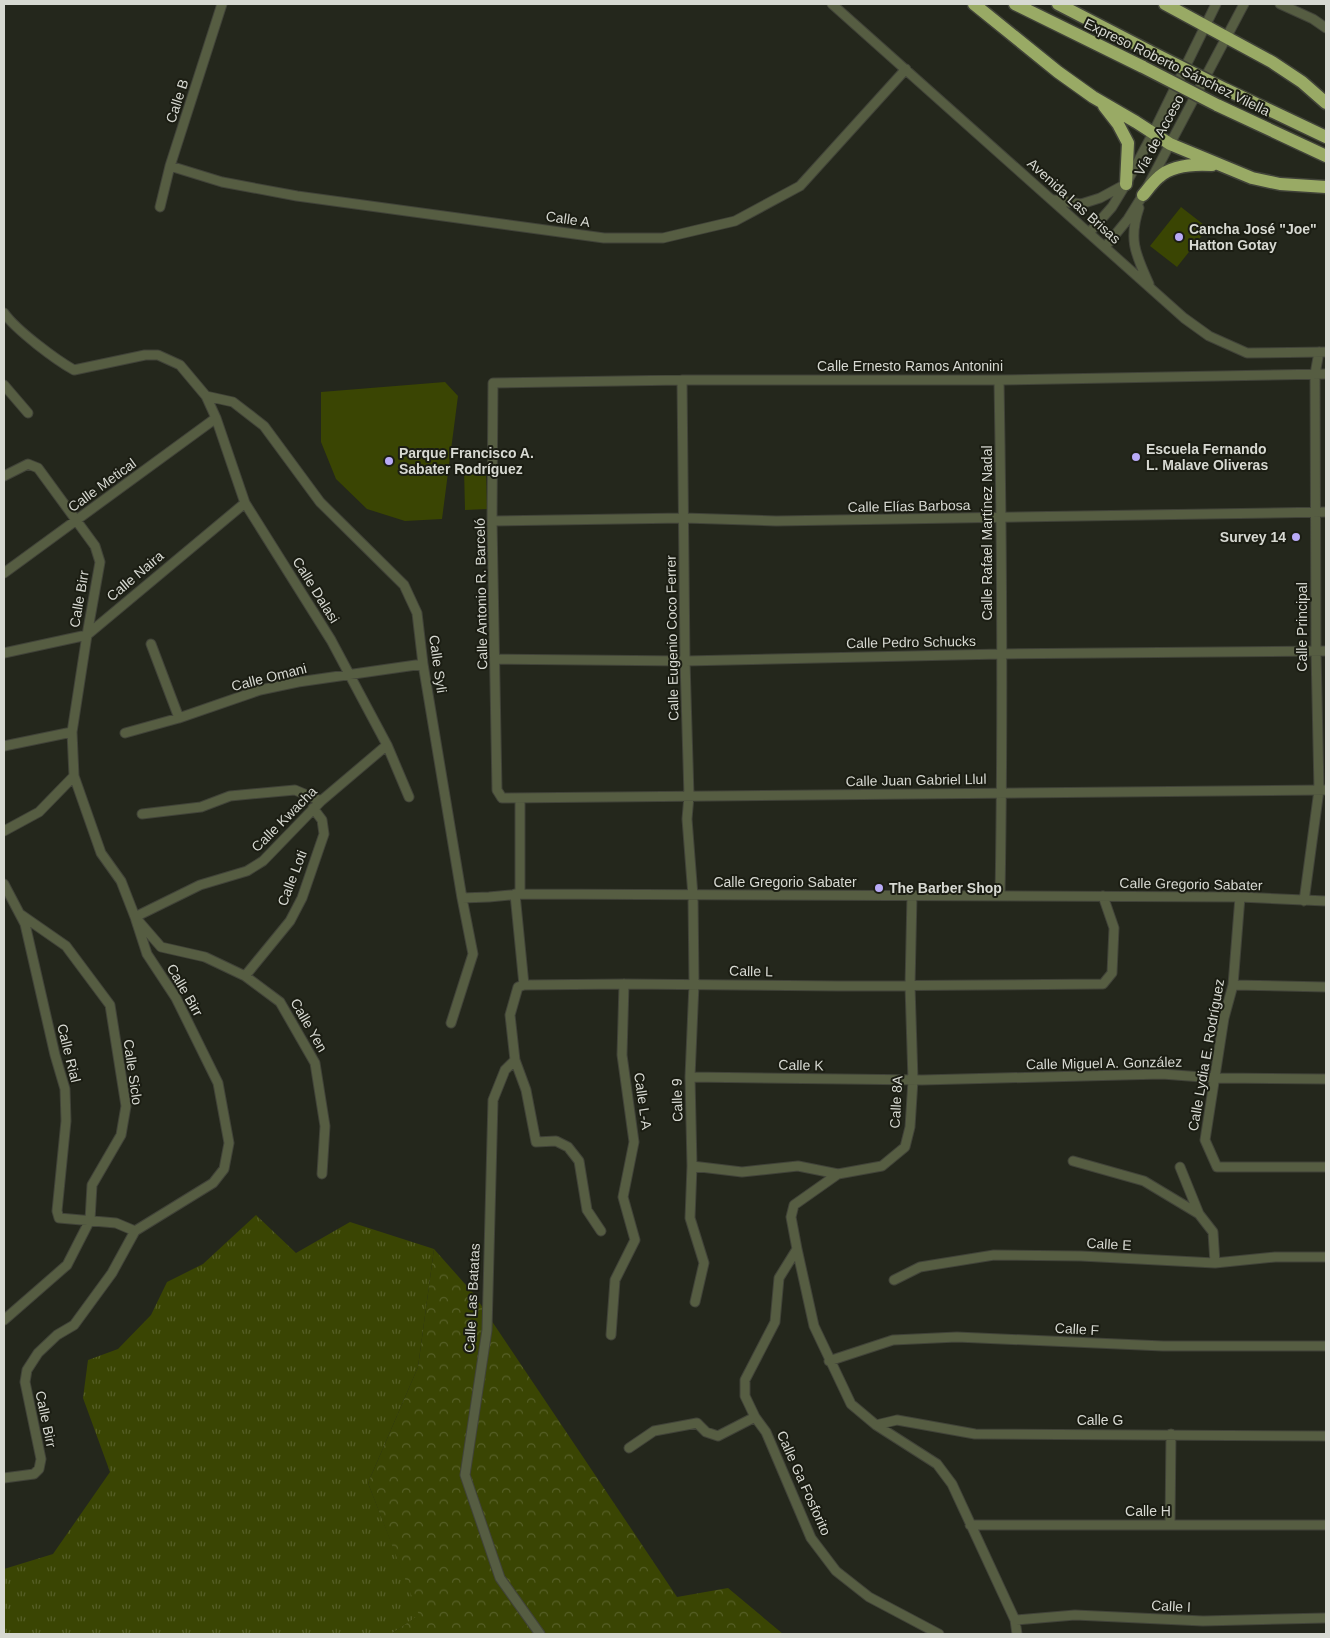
<svg xmlns="http://www.w3.org/2000/svg" width="1330" height="1638" font-family="Helvetica,sans-serif">
<defs>
<pattern id="grass-tufts" width="24" height="20" patternUnits="userSpaceOnUse" patternTransform="scale(1.25)"><rect width="24" height="20" fill="#3a4503"/><path d="M3 7l-1-3M5 7V3M7 7l1-3M15 17l-1-3M17 17v-4M19 17l1-3" fill="none" stroke="#565f27"/></pattern>
<pattern id="forest-crowns" width="20" height="18" patternUnits="userSpaceOnUse" patternTransform="scale(1.25)"><rect width="20" height="18" fill="#3a4503"/><path d="M2 6a3 3 0 1 1 6 0M12 15a3 3 0 1 1 6 0" fill="none" stroke="#565f27"/></pattern>
</defs>
<rect width="100%" height="100%" fill="#24271c"/>
<!-- grass -->
<path fill="url(#grass-tufts)" d="M256,1215L296,1253L350,1222L434,1249L418,1367L368,1483L420,1615L391,1634H4V1569L53,1554L110,1472L83,1398L88,1360L118,1349L151,1315L167,1282L203,1264Z"/>
<!-- forest -->
<path fill="url(#forest-crowns)" d="M434,1249L473,1293L677,1597L728,1588L783,1634H391L419,1615L368,1483L418,1367Z"/>
<!-- pitch -->
<path fill="#3a4503" d="M1181,207L1208,228L1177,267L1150,246Z
M445,382L458,396L442,519L405,521L367,509L336,479L321,442V392Z
M464,469H486L487,509L465,510Z"/>
<g fill="none" stroke-linecap="round" stroke-linejoin="round">
<defs>
<path id="minor" d="M832,4L1184,318L1209,336L1247,353L1326,352
M1280,4L1313,19L1326,28
M170,166L222,182L297,196L604,238H663L735,221L800,186L906,69
M1054,200L1081,204L1100,198L1124,185
M160,207L170,166L222,4
M1139,208C1128,240 1136,255 1149,284
M1089,233L1112,207L1126,184L1153,133L1216,4
M1105,247L1128,219L1143,195L1244,4
M4,313C16,330 56,360 74,370L145,355H158L180,365L206,396L216,418L245,503L331,640L387,745L409,797
M1326,374L999,380H682L493,383L492,521L497,790L502,798L1326,790
M682,380L685,661L689,796L687,819L693,896L694,984L690,1077L692,1166L690,1218L704,1263L695,1302
M999,380C1002,552 1003,724 1000,896
M4,385L28,413
M206,396L233,402L264,426L320,502L404,585L417,613L423,664L462,898L473,954L451,1023
M4,476L28,464L38,468L95,546L100,562L87,635L72,732L74,776L101,853L121,881L135,917L147,954L176,998L218,1083L229,1143L224,1169L213,1183L135,1231L112,1273L74,1325L57,1335L38,1353L27,1370L25,1382L41,1459L39,1469L34,1474L4,1478
M492,521L684,518L776,521L1326,512
M4,573L216,418
M151,644L179,718
M4,653L87,635L245,503
M496,659L685,661L1001,654L1326,651
M125,733L179,718L260,690L298,682L423,664
M4,746L72,732
M520,798V894
M142,814L201,807L230,796L295,790L321,801
M4,831L39,812L74,776
M4,884L25,924L55,1055L65,1089L66,1121L57,1211L59,1218L116,1223L135,1231
M515,894L524,985
M1240,897L1233,985L1224,1018L1205,1140L1217,1167H1326
M462,898L489,897L520,894L1240,897L1326,901
M1304,901L1319,790L1316,651L1315,374L1319,352
M245,976L290,921L302,898L324,834L322,820L313,808
M1233,985L1326,987
M515,1060L526,1090L536,1142L556,1141L568,1147L579,1161L587,1210L601,1231
M690,1077L922,1080L1162,1074L1215,1078L1326,1079
M1073,1161L1144,1181L1199,1214
M692,1166L742,1172L798,1166L838,1174L882,1166L905,1147L910,1127L913,1080L910,986L912,895
M1180,1167L1199,1214L1213,1232L1215,1263
M322,1174L325,1126L315,1063L280,1002L245,976L205,957L161,947L135,917L200,885L247,871L263,861L321,801L387,745
M838,1174L794,1205L791,1217L797,1249L779,1278L775,1322L745,1380V1396L755,1417L766,1432L811,1538L836,1571L869,1597L939,1634
M797,1249L814,1326L851,1404L876,1425L937,1464L952,1484L1015,1620L1017,1634
M894,1280L920,1267L994,1255L1081,1256L1215,1263L1275,1257H1326
M4,1320L67,1265L90,1220L92,1185L121,1135L126,1106L110,1005L66,946L20,914
M611,1335L615,1280L635,1240L623,1197L634,1142L622,1055L624,984
M829,1361L893,1340L957,1337L1163,1346H1326
M876,1425L897,1420L975,1434L1326,1436
M629,1448L654,1431L697,1423L706,1432L718,1436L755,1417
M1170,1524L1171,1434
M970,1525H1326
M1015,1620L1075,1615L1203,1621L1326,1618
M540,1634L500,1578L465,1475L487,1330L493,1100L505,1070L515,1060L510,1015L518,987L524,985L624,984L838,986L1103,984L1112,973L1114,928L1103,896"/>
<path id="highway" d="M974,4L1058,72L1093,97L1136,122L1170,144L1252,178L1280,184L1326,187
M1015,4L1143,67
M1058,4L1149,51
M1165,4L1272,62L1302,82L1326,103
M1225,89L1326,137
M1217,105L1326,156
M1104,106L1118,124L1128,143L1126,184
M1143,195C1148,189 1153,182 1159,177C1172,165 1195,164 1212,165"/>
</defs>
<!-- minor casing -->
<use href="#minor" stroke="#414339" stroke-width="11"/>
<!-- highway casing -->
<use href="#highway" stroke="#414339" stroke-width="15"/>
<!-- minor -->
<use href="#minor" stroke="#565d42" stroke-width="9"/>
<!-- highway -->
<use href="#highway" stroke="#99aa65" stroke-width="12"/>
<defs>
<path id="highway-bridge" d="M1149,51L1225,89
M1143,67L1217,105"/>
</defs>
<!-- highway-bridge casing -->
<use href="#highway-bridge" stroke="#414339" stroke-width="15" stroke-linecap="butt"/>
<!-- highway-bridge -->
<use href="#highway-bridge" stroke="#99aa65" stroke-width="12"/>
</g>
<!-- markers -->
<g fill="#b9abf7" stroke="#1b1d13" stroke-width="2">
<circle cx="1179" cy="237" r="5"/>
<circle cx="1136" cy="457" r="5"/>
<circle cx="389" cy="461" r="5"/>
<circle cx="1296" cy="537" r="5"/>
<circle cx="879" cy="888" r="5"/>
</g>
<g text-anchor="middle" stroke-width="4" stroke-linejoin="round" paint-order="stroke">
<!-- street labels -->
<g font-size="14" fill="#d7d9d2" stroke="#1b1d13">
<text transform="translate(1177 67) rotate(26)" y="5">Expreso Roberto Sánchez Vilella</text>
<text transform="translate(177 101) rotate(-72)" y="5">Calle B</text>
<text transform="translate(1159 135) rotate(-62)" y="5">Vía de Acceso</text>
<text transform="translate(1074 201) rotate(42)" y="5">Avenida Las Brisas</text>
<text transform="translate(568 219) rotate(8)" y="5">Calle A</text>
<text x="910" y="371">Calle Ernesto Ramos Antonini</text>
<text transform="translate(102 485) rotate(-36)" y="5">Calle Metical</text>
<text transform="translate(909 506) rotate(-1)" y="5">Calle Elías Barbosa</text>
<text transform="translate(987 533) rotate(-90)" y="5">Calle Rafael Martínez Nadal</text>
<text transform="translate(135 576) rotate(-40)" y="5">Calle Naira</text>
<text transform="translate(316 590) rotate(58)" y="5">Calle Dalasi</text>
<text transform="translate(481 594) rotate(-91)" y="5">Calle Antonio R. Barceló</text>
<text transform="translate(79 599) rotate(-80)" y="5">Calle Birr</text>
<text transform="translate(1302 627) rotate(-90)" y="5">Calle Principal</text>
<text transform="translate(672 638) rotate(-91)" y="5">Calle Eugenio Coco Ferrer</text>
<text transform="translate(911 642) rotate(-1)" y="5">Calle Pedro Schucks</text>
<text transform="translate(438 664) rotate(82)" y="5">Calle Syli</text>
<text transform="translate(269 677) rotate(-14)" y="5">Calle Omani</text>
<text transform="translate(916 780) rotate(-1)" y="5">Calle Juan Gabriel Llul</text>
<text transform="translate(284 819) rotate(-45)" y="5">Calle Kwacha</text>
<text transform="translate(292 878) rotate(-69)" y="5">Calle Loti</text>
<text x="785" y="887">Calle Gregorio Sabater</text>
<text transform="translate(1191 884) rotate(1)" y="5">Calle Gregorio Sabater</text>
<text transform="translate(751 971) rotate(1)" y="5">Calle L</text>
<text transform="translate(185 990) rotate(60)" y="5">Calle Birr</text>
<text transform="translate(309 1025) rotate(60)" y="5">Calle Yen</text>
<text transform="translate(69 1053) rotate(76)" y="5">Calle Rial</text>
<text transform="translate(1206 1055) rotate(-80)" y="5">Calle Lydia E. Rodríguez</text>
<text transform="translate(1104 1063) rotate(-1)" y="5">Calle Miguel A. González</text>
<text transform="translate(801 1065) rotate(1)" y="5">Calle K</text>
<text transform="translate(133 1072) rotate(82)" y="5">Calle Siclo</text>
<text transform="translate(677 1100) rotate(-91)" y="5">Calle 9</text>
<text transform="translate(643 1101) rotate(82)" y="5">Calle L-A</text>
<text transform="translate(896 1102) rotate(-87)" y="5">Calle 8A</text>
<text transform="translate(1109 1244) rotate(3)" y="5">Calle E</text>
<text transform="translate(472 1298) rotate(-87)" y="5">Calle Las Batatas</text>
<text transform="translate(1077 1329) rotate(3)" y="5">Calle F</text>
<text transform="translate(46 1419) rotate(78)" y="5">Calle Birr</text>
<text x="1100" y="1425">Calle G</text>
<text transform="translate(804 1483) rotate(66)" y="5">Calle Ga Fosforito</text>
<text x="1148" y="1516">Calle H</text>
<text transform="translate(1171 1606) rotate(3)" y="5">Calle I</text>
</g>
<!-- poi labels -->
<g font-size="14" font-weight="bold" fill="#d7d9d2" stroke="#1b1d13" text-anchor="start">
<text x="1189" y="234">Cancha José "Joe"<tspan x="1189" dy="16">Hatton Gotay</tspan></text>
<text x="1146" y="454">Escuela Fernando<tspan x="1146" dy="16">L. Malave Oliveras</tspan></text>
<text x="399" y="458">Parque Francisco A.<tspan x="399" dy="16">Sabater Rodríguez</tspan></text>
<text x="1286" y="542" text-anchor="end">Survey 14</text>
<text x="889" y="893">The Barber Shop</text>
</g>
</g>
<!-- border -->
<rect width="1330" height="1638" fill="none" stroke="#d7d9d2" stroke-width="10"/>
</svg>
